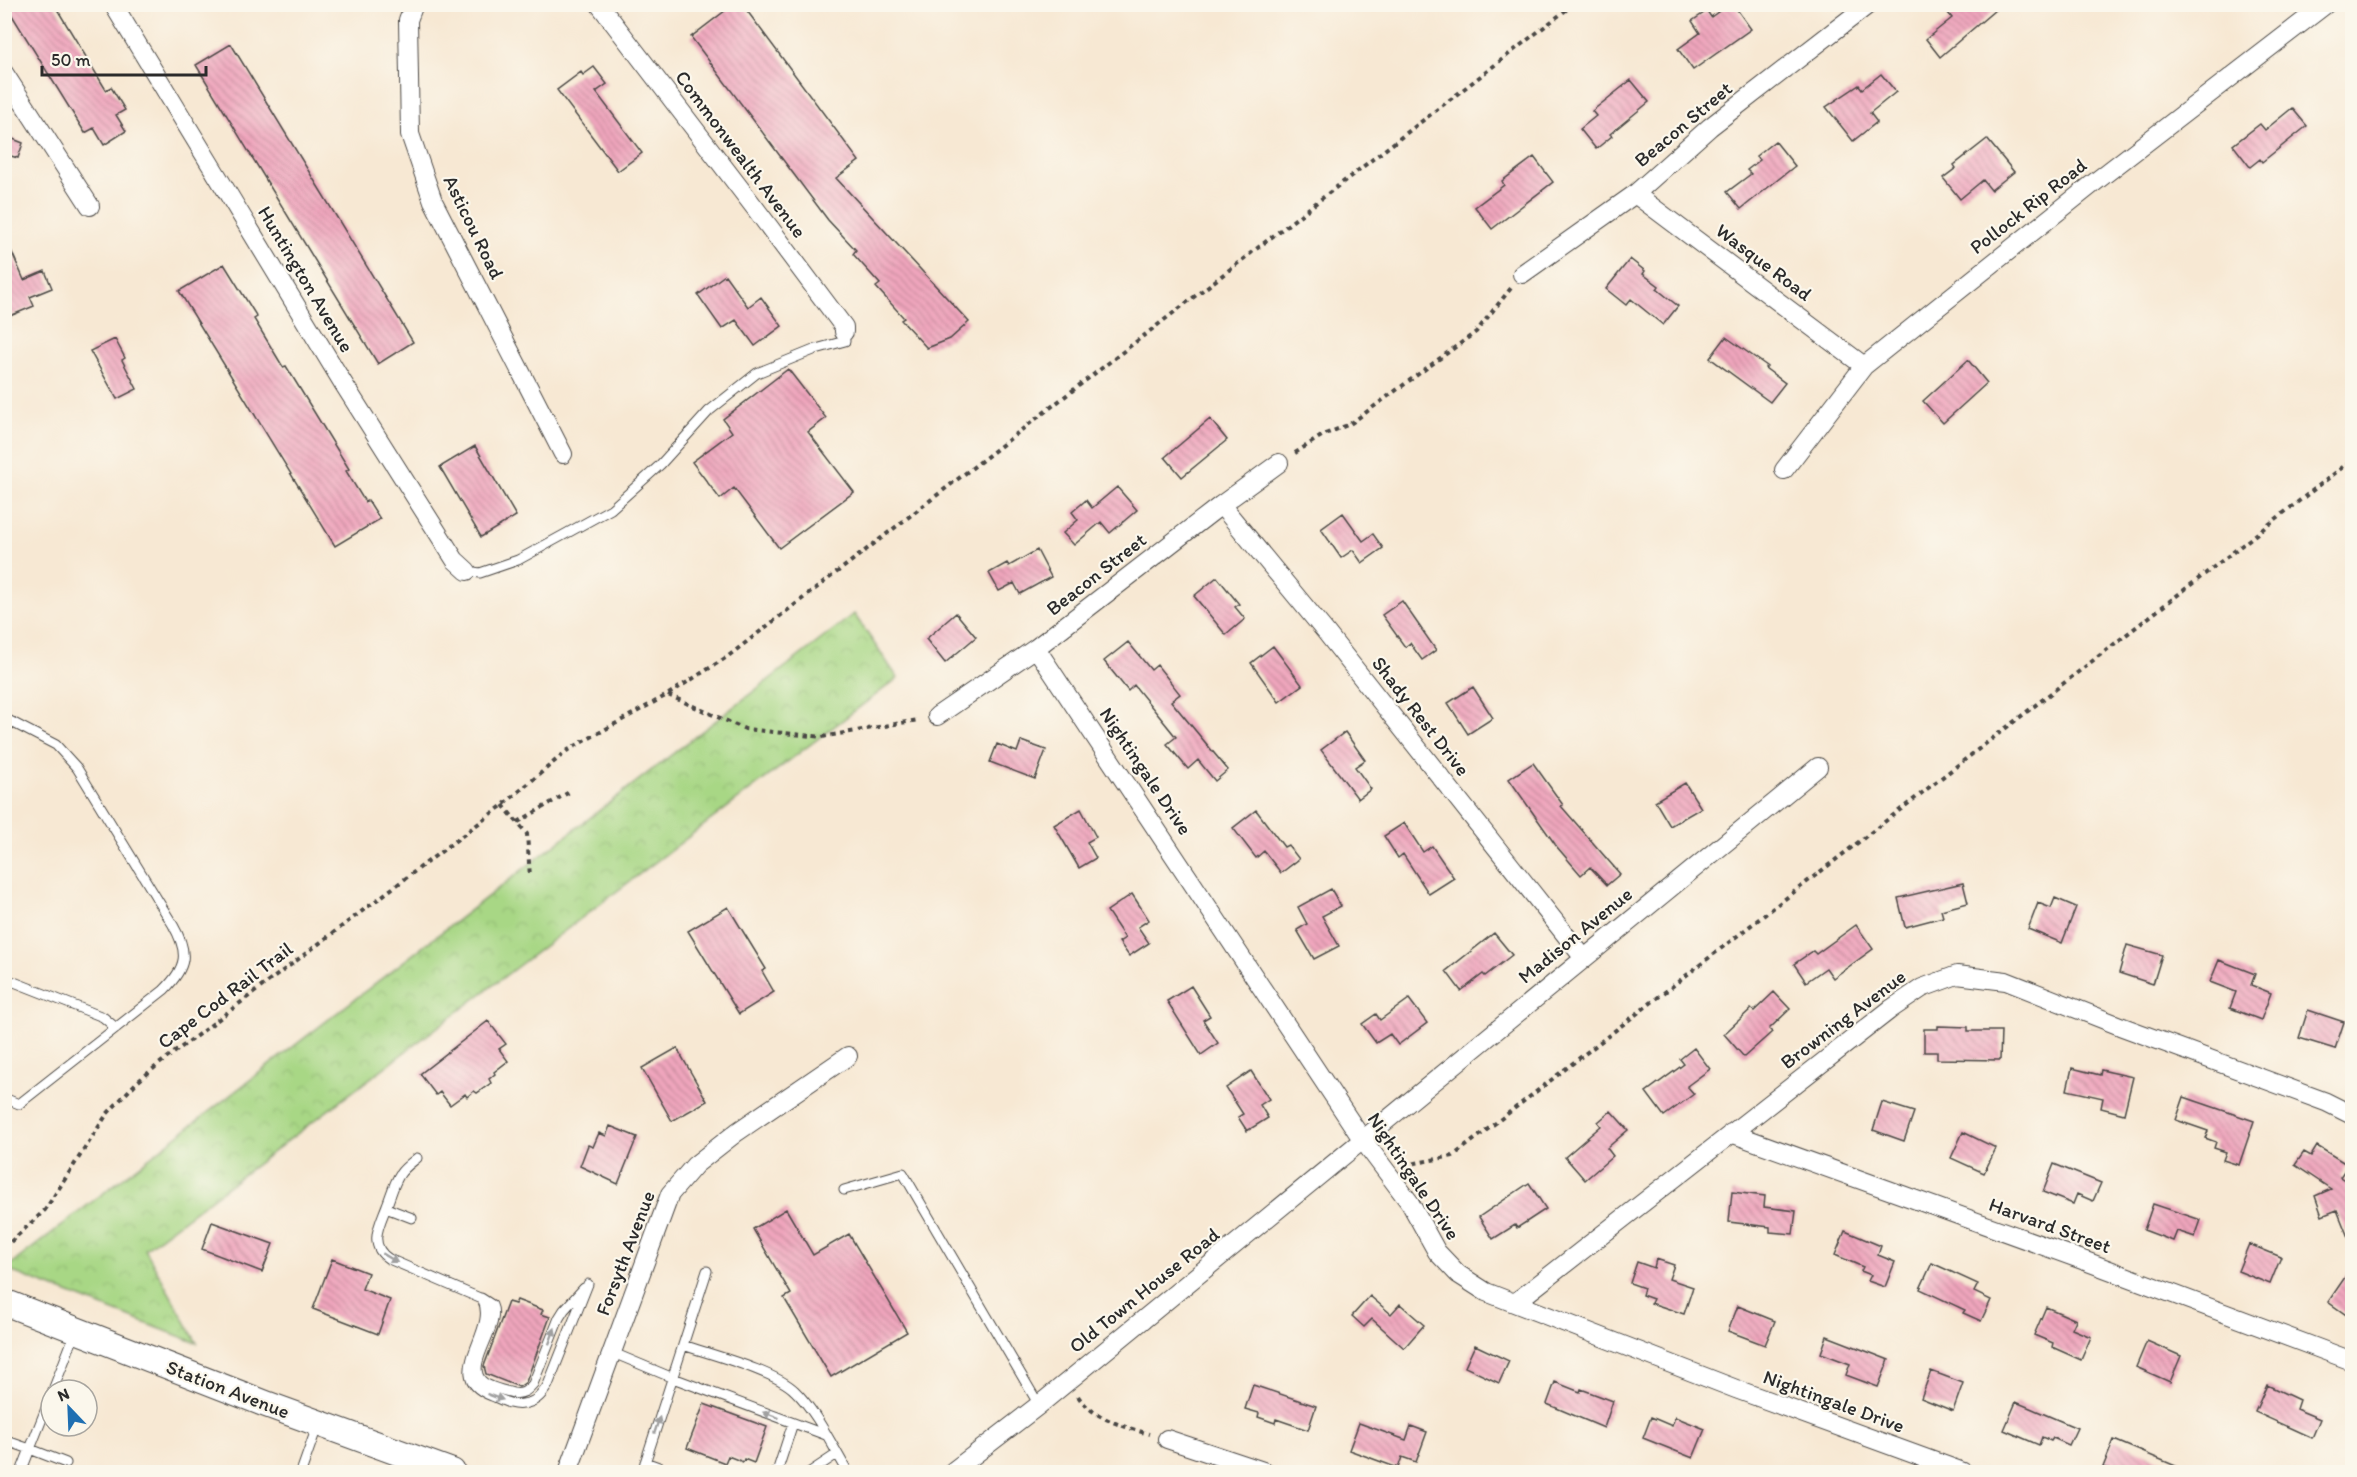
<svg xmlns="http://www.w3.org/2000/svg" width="2357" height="1477" font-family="Itim,sans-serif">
<defs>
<pattern id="park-crowns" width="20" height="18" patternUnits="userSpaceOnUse" patternTransform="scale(1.5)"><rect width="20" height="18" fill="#a8d785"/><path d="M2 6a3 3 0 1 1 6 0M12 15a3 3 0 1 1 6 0" fill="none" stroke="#91b973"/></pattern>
<pattern id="building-back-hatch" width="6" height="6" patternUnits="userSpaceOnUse" patternTransform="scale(1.5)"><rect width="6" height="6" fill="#f0a6bd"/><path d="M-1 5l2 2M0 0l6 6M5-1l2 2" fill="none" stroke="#c3879a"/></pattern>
</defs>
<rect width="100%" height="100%" fill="#fbf7ec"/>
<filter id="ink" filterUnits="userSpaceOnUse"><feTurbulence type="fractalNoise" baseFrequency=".0167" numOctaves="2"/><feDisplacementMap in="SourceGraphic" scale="12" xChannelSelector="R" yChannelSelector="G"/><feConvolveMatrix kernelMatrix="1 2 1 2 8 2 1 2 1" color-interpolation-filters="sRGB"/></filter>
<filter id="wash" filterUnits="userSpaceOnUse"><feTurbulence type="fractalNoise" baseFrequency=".008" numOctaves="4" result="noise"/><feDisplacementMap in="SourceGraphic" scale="24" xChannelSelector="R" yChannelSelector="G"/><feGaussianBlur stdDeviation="1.35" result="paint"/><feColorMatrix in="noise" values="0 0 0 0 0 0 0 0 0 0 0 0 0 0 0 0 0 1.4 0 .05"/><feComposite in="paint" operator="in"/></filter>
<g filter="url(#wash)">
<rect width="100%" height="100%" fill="#f7e8d3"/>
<!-- park -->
<path fill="url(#park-crowns)" stroke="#6a8158" stroke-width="1.5" d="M854,614L898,678L145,1249L197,1343L5,1269Z"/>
<g id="blocks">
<!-- building -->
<path fill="url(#building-back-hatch)" d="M5,4H54L106,90L111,87L125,110L116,115L126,131L104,145L94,128L85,133Z
M734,4H742L859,161L836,178L969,322L950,339L927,348L901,320L904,318L876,287L880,284L853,254L856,250L828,220L691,37Z
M1729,4H1733L1751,29L1693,70L1678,49L1700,33L1692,21L1707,11L1711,17Z
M1941,4H2002L1940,57L1926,39L1952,18Z
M231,44L413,342L378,364L196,65Z
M594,67L607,84L596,92L642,153L618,171L557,90L581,72L583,75Z
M1881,74L1896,92L1870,113L1877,122L1853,141L1826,107L1859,85L1862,89Z
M1631,80L1649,102L1610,134L1612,136L1596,149L1580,129L1596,116L1592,111Z
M2292,108L2307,126L2262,162L2260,159L2250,167L2233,145L2260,124L2265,130Z
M8,137L23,143L18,158L4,154Z
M1987,139L2014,172L1991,190L1983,180L1960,199L1943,178L1956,168L1954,165Z
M1775,141L1795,166L1741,209L1727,192L1751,174L1747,170L1760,160L1756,156Z
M1534,157L1553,182L1492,229L1475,207L1504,185L1502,181Z
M4,234L24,280L45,271L52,288L30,297L34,306L10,316L4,302Z
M1630,259L1645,271L1643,274L1659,286L1657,289L1678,306L1663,325L1631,299L1626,305L1606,289Z
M224,264L257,317L254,319L283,367L286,366L349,469L346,471L365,502L368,500L380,519L335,546L179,291Z
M725,275L748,307L761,297L782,326L755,346L736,320L722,329L698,295Z
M1726,337L1767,366L1765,368L1785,383L1770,402L1710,358Z
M115,339L125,358L122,360L137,389L117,399L90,351Z
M1968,360L1987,383L1943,423L1923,401Z
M788,369L826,418L808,432L854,492L779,548L734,488L720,499L692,462L732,432L723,419Z
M1210,419L1227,440L1182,477L1165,457Z
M475,446L516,516L481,537L440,467Z
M1117,487L1137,510L1110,533L1101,522L1074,545L1063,533L1078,520L1072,512L1086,500L1092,508Z
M1343,513L1363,541L1373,534L1383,548L1362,563L1353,550L1341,558L1321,529Z
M1037,550L1051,577L1020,594L1014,583L999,591L989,573L1007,563L1009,566Z
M1217,577L1239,604L1235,607L1245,619L1226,635L1194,596Z
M1402,601L1436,650L1422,660L1410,643L1405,647L1382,615Z
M956,613L976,637L945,663L926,639Z
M1128,642L1151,670L1157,665L1180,694L1171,701L1228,770L1215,781L1198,760L1188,769L1167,744L1176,737L1134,685L1128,691L1104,661Z
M1273,646L1302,685L1279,702L1251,663Z
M1473,687L1493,718L1468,734L1448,703Z
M1345,732L1365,760L1355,767L1371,789L1358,799L1321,750Z
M1021,741L1046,750L1035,779L990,762L997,744L1017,752Z
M1533,763L1563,805L1561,806L1620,874L1607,885L1590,867L1581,875L1557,847L1509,779Z
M1685,783L1701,808L1670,826L1655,801Z
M1081,809L1096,837L1087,842L1096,858L1079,868L1054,825Z
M1256,810L1284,847L1288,845L1299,859L1281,873L1264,851L1256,858L1233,828Z
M1404,823L1423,852L1432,846L1454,878L1429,894L1403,854L1398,858L1384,836Z
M1963,883L1968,903L1941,910L1943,917L1905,927L1898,898Z
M1331,889L1341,906L1322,916L1339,946L1314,959L1297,930L1307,924L1298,907Z
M1132,894L1149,920L1138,927L1149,943L1129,956L1119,942L1125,938L1107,911Z
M2055,898L2076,907L2062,943L2028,929L2038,903L2051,908Z
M728,907L766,969L762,971L774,992L739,1014L688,931Z
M1856,925L1873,949L1833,978L1826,968L1806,982L1794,964L1813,951L1816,954Z
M1494,933L1512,955L1485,976L1483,974L1461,991L1446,971Z
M2127,945L2162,955L2153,984L2119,973Z
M2219,960L2255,974L2251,985L2271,993L2261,1020L2230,1008L2236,992L2210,982Z
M1191,986L1210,1016L1203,1020L1218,1043L1201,1055L1167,1001Z
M1774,992L1790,1009L1769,1029L1772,1032L1744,1057L1724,1034L1751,1009L1754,1011Z
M1409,999L1427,1023L1398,1045L1390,1034L1376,1043L1362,1024L1376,1014L1380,1020Z
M2308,1010L2344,1022L2335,1049L2299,1038Z
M488,1021L506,1044L499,1049L508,1061L494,1072L495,1074L489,1079L491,1083L477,1093L474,1091L467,1097L465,1094L450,1105L440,1092L436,1095L420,1074Z
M1938,1026L1968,1027V1031H2001L2000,1060L1937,1059V1052H1924V1029H1938Z
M677,1048L707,1101L672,1121L642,1068Z
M1694,1048L1710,1069L1687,1086L1694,1094L1664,1116L1646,1092L1684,1064L1680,1059Z
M2072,1068L2100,1075L2101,1070L2133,1077L2124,1114L2101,1108L2103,1098L2067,1090Z
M1251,1071L1269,1099L1260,1105L1268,1118L1247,1131L1238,1117L1243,1114L1226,1088Z
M2184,1097L2254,1121L2239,1165L2223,1160L2226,1152L2214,1148L2216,1142L2205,1138L2208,1131L2176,1120Z
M1882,1102L1914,1112L1904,1141L1873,1130Z
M1611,1111L1628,1130L1607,1148L1613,1156L1585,1180L1565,1157L1601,1126L1598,1122Z
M610,1126L637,1137L618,1184L580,1166L588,1145L593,1147L599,1133L606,1136Z
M1963,1132L1996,1148L1984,1173L1951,1158Z
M2317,1146L2348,1165L2340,1177L2349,1183L2347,1186L2352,1193V1247L2337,1210L2322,1216L2315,1196L2331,1189L2295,1165L2304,1152L2311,1156Z
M2054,1164L2101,1183L2093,1201L2077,1194L2073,1204L2043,1192Z
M1529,1183L1546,1209L1517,1228L1515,1225L1493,1239L1479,1217Z
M1732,1192L1765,1196L1764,1207L1796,1211L1793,1234L1770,1232V1227L1729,1222Z
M2153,1204L2201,1220L2195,1237L2177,1231L2173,1241L2144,1230Z
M786,1209L813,1255L849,1234L907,1332L831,1377L784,1298L791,1294L753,1229Z
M212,1222L273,1244L262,1272L202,1249Z
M1845,1231L1881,1246L1878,1255L1895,1262L1885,1287L1868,1281L1871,1275L1861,1271L1863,1267L1835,1255Z
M2249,1244L2281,1257L2270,1284L2238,1271Z
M332,1259L368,1273L362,1289L390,1300L378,1334L313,1309Z
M1656,1259L1674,1265L1669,1279L1693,1287L1684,1314L1651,1303L1653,1299L1642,1295L1644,1288L1630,1283L1637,1262L1654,1268Z
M1932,1263L1978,1284L1974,1292L1991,1300L1981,1321L1963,1313L1965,1310L1920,1289Z
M2352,1267V1319L2328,1302Z
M1370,1296L1391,1314L1400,1304L1424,1325L1404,1348L1372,1319L1364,1327L1352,1316Z
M517,1300L543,1310L541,1314L550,1317L526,1382L519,1387L486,1374L484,1366L508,1302L515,1304Z
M1738,1306L1775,1321L1765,1345L1728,1331Z
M2046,1307L2076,1320L2072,1329L2091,1337L2081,1360L2052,1347L2053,1343L2034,1335Z
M1827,1336L1889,1360L1878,1387L1846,1375L1850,1364L1821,1353Z
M2147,1341L2181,1356L2170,1382L2136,1367Z
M1475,1345L1509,1361L1499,1383L1465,1367Z
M1931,1371L1963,1383L1953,1411L1921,1398Z
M1555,1382L1580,1392L1581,1389L1613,1401L1604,1428L1547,1404Z
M1253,1385L1316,1406L1308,1430L1276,1419L1275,1423L1258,1417L1259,1413L1245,1409Z
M2267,1385L2299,1400L2296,1409L2320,1419L2312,1438L2255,1412Z
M2016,1402L2077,1428L2069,1445L2053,1438L2051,1441L2042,1437L2039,1445L2004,1430Z
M704,1404L767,1427L754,1463L744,1459L743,1462L728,1456L725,1463L687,1448Z
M1651,1417L1672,1426L1675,1417L1705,1429L1693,1458L1643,1438Z
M1359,1423L1406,1440L1411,1426L1427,1432L1416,1462L1402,1457L1398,1468L1349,1450Z
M2114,1440L2190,1472V1473H2116L2103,1467Z"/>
</g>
</g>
<g filter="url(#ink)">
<use href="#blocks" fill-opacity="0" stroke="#4a4744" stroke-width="1.5"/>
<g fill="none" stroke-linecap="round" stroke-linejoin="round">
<defs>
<path id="service" d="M467,571L480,573L518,560L611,509L660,465L709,411L757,373L816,349L845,341L844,332
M4,718L56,745L77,768L173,925C189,953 187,967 164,990L19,1104L4,1098
M4,978L103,1017L116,1028
M417,1158C411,1163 404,1168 400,1174C394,1183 391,1195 387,1205C380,1224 367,1245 389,1259L482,1299C500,1331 439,1377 492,1396C502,1400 512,1406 523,1404C536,1402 541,1396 548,1385L588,1284
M844,1190L903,1173L1039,1405
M386,1208L412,1218
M481,1298L492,1305C502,1326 464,1364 482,1381C488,1387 505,1391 513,1393C522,1395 527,1391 533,1384L559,1318L564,1310L584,1288
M683,1345C712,1355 775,1371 795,1391C816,1411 833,1447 848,1472
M611,1352L673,1378L826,1435
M53,1390L76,1331
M4,1440L30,1449L51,1396
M645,1462L672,1472
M21,1472L30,1449L66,1463
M301,1472L318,1424
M642,1472L707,1271
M777,1472L793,1423
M810,1472L837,1454"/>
<path id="minor" d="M113,4L343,383L455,560L467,571
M414,4L408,20L410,134L433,201L563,454
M599,4L755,208L844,327V332
M4,73L90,206
M1635,194L1864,366
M1522,274L1635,194L1710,127L1869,4
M1784,470L1864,366L2095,182L2326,4
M1221,505L1325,631L1583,957
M1036,648L1362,1139L1410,1203L1437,1252L1458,1274L1486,1292L1736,1389L1963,1472
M937,716L1036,648L1221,505L1279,463
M1731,1133L2088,1262L2352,1361
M1516,1302L1891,1009L1922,988L1957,975L2006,981L2120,1026L2326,1102L2352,1115
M1167,1439L1266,1472
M568,1472L670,1194L695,1165L737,1132L848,1056
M952,1472L1039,1405L1818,767"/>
<path id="secondary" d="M4,1302L266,1404L452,1472"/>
</defs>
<!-- service casing -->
<use href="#service" stroke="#4a4744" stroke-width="11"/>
<!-- minor casing -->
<use href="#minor" stroke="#4a4744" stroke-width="20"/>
<!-- secondary casing -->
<use href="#secondary" stroke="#4a4744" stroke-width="28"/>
<!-- path -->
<path stroke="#4a4744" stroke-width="4" stroke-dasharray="4.5 4.5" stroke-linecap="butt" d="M1295,453L1323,435L1350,424L1476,332L1511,288
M668,695L745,729L822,737L918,720
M503,805L527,834L530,877
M518,822L571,791
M1405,1165L1453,1156L2352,460
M4,1248L45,1210L107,1114L136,1083L159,1064L503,805L568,750L667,695L727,657L1574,4
M1078,1396C1092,1418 1125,1427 1149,1434"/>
<!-- service -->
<use href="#service" stroke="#fff" stroke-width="9"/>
<!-- minor -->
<use href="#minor" stroke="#fff" stroke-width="18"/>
<!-- secondary -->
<use href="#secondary" stroke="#fff" stroke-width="26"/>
</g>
<!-- one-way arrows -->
<defs><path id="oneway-solid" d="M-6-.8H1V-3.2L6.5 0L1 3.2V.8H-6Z" transform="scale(1.5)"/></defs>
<g fill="#a0a0a0">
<use href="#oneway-solid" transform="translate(390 1258) rotate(31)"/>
<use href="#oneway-solid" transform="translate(552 1336) rotate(-70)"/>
<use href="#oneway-solid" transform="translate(495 1397) rotate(20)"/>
<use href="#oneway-solid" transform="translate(771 1415) rotate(-160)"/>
<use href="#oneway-solid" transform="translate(657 1425) rotate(-72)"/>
</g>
</g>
<g text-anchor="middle" stroke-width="4.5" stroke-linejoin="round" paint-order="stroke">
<!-- street labels -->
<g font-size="20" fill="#2b2b2b" stroke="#fbf7ec">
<text transform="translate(1683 124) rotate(-40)" y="7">Beacon Street</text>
<text transform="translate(741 154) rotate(53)" y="7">Commonwealth Avenue</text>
<text transform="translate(2028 206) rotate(-38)" y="7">Pollock Rip Road</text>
<text transform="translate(474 227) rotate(64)" y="7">Asticou Road</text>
<text transform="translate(1764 262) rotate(37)" y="7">Wasque Road</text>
<text transform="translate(306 279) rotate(59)" y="7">Huntington Avenue</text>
<text transform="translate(1096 574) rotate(-38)" y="7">Beacon Street</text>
<text transform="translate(1421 716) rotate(52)" y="7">Shady Rest Drive</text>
<text transform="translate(1146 771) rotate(56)" y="7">Nightingale Drive</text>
<text transform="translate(1575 935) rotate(-39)" y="7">Madison Avenue</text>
<text transform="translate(225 995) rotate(-37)" y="7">Cape Cod Rail Trail</text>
<text transform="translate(1843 1019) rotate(-37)" y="7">Browning Avenue</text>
<text transform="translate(1414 1176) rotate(56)" y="7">Nightingale Drive</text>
<text transform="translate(2050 1225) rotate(20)" y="7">Harvard Street</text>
<text transform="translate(625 1253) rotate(-69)" y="7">Forsyth Avenue</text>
<text transform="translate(1144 1290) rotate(-39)" y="7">Old Town House Road</text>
<text transform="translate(228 1389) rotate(21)" y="7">Station Avenue</text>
<text transform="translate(1834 1401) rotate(20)" y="7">Nightingale Drive</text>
</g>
</g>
<!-- margin -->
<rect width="2357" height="1477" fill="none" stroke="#fbf7ec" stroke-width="24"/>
<!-- north arrow -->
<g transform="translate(69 1408) rotate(337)"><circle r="28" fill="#fbf7ec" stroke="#a8a59f" stroke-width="1.5"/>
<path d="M0-4.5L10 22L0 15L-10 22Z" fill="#1f6fb2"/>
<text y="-9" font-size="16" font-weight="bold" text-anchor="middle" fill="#2b2b2b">N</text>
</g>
<!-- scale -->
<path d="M42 66v9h164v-9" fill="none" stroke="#2b2b2b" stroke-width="3"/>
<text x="51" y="66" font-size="18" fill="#2b2b2b" stroke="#fbf7ec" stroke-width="4.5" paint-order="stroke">50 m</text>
</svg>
